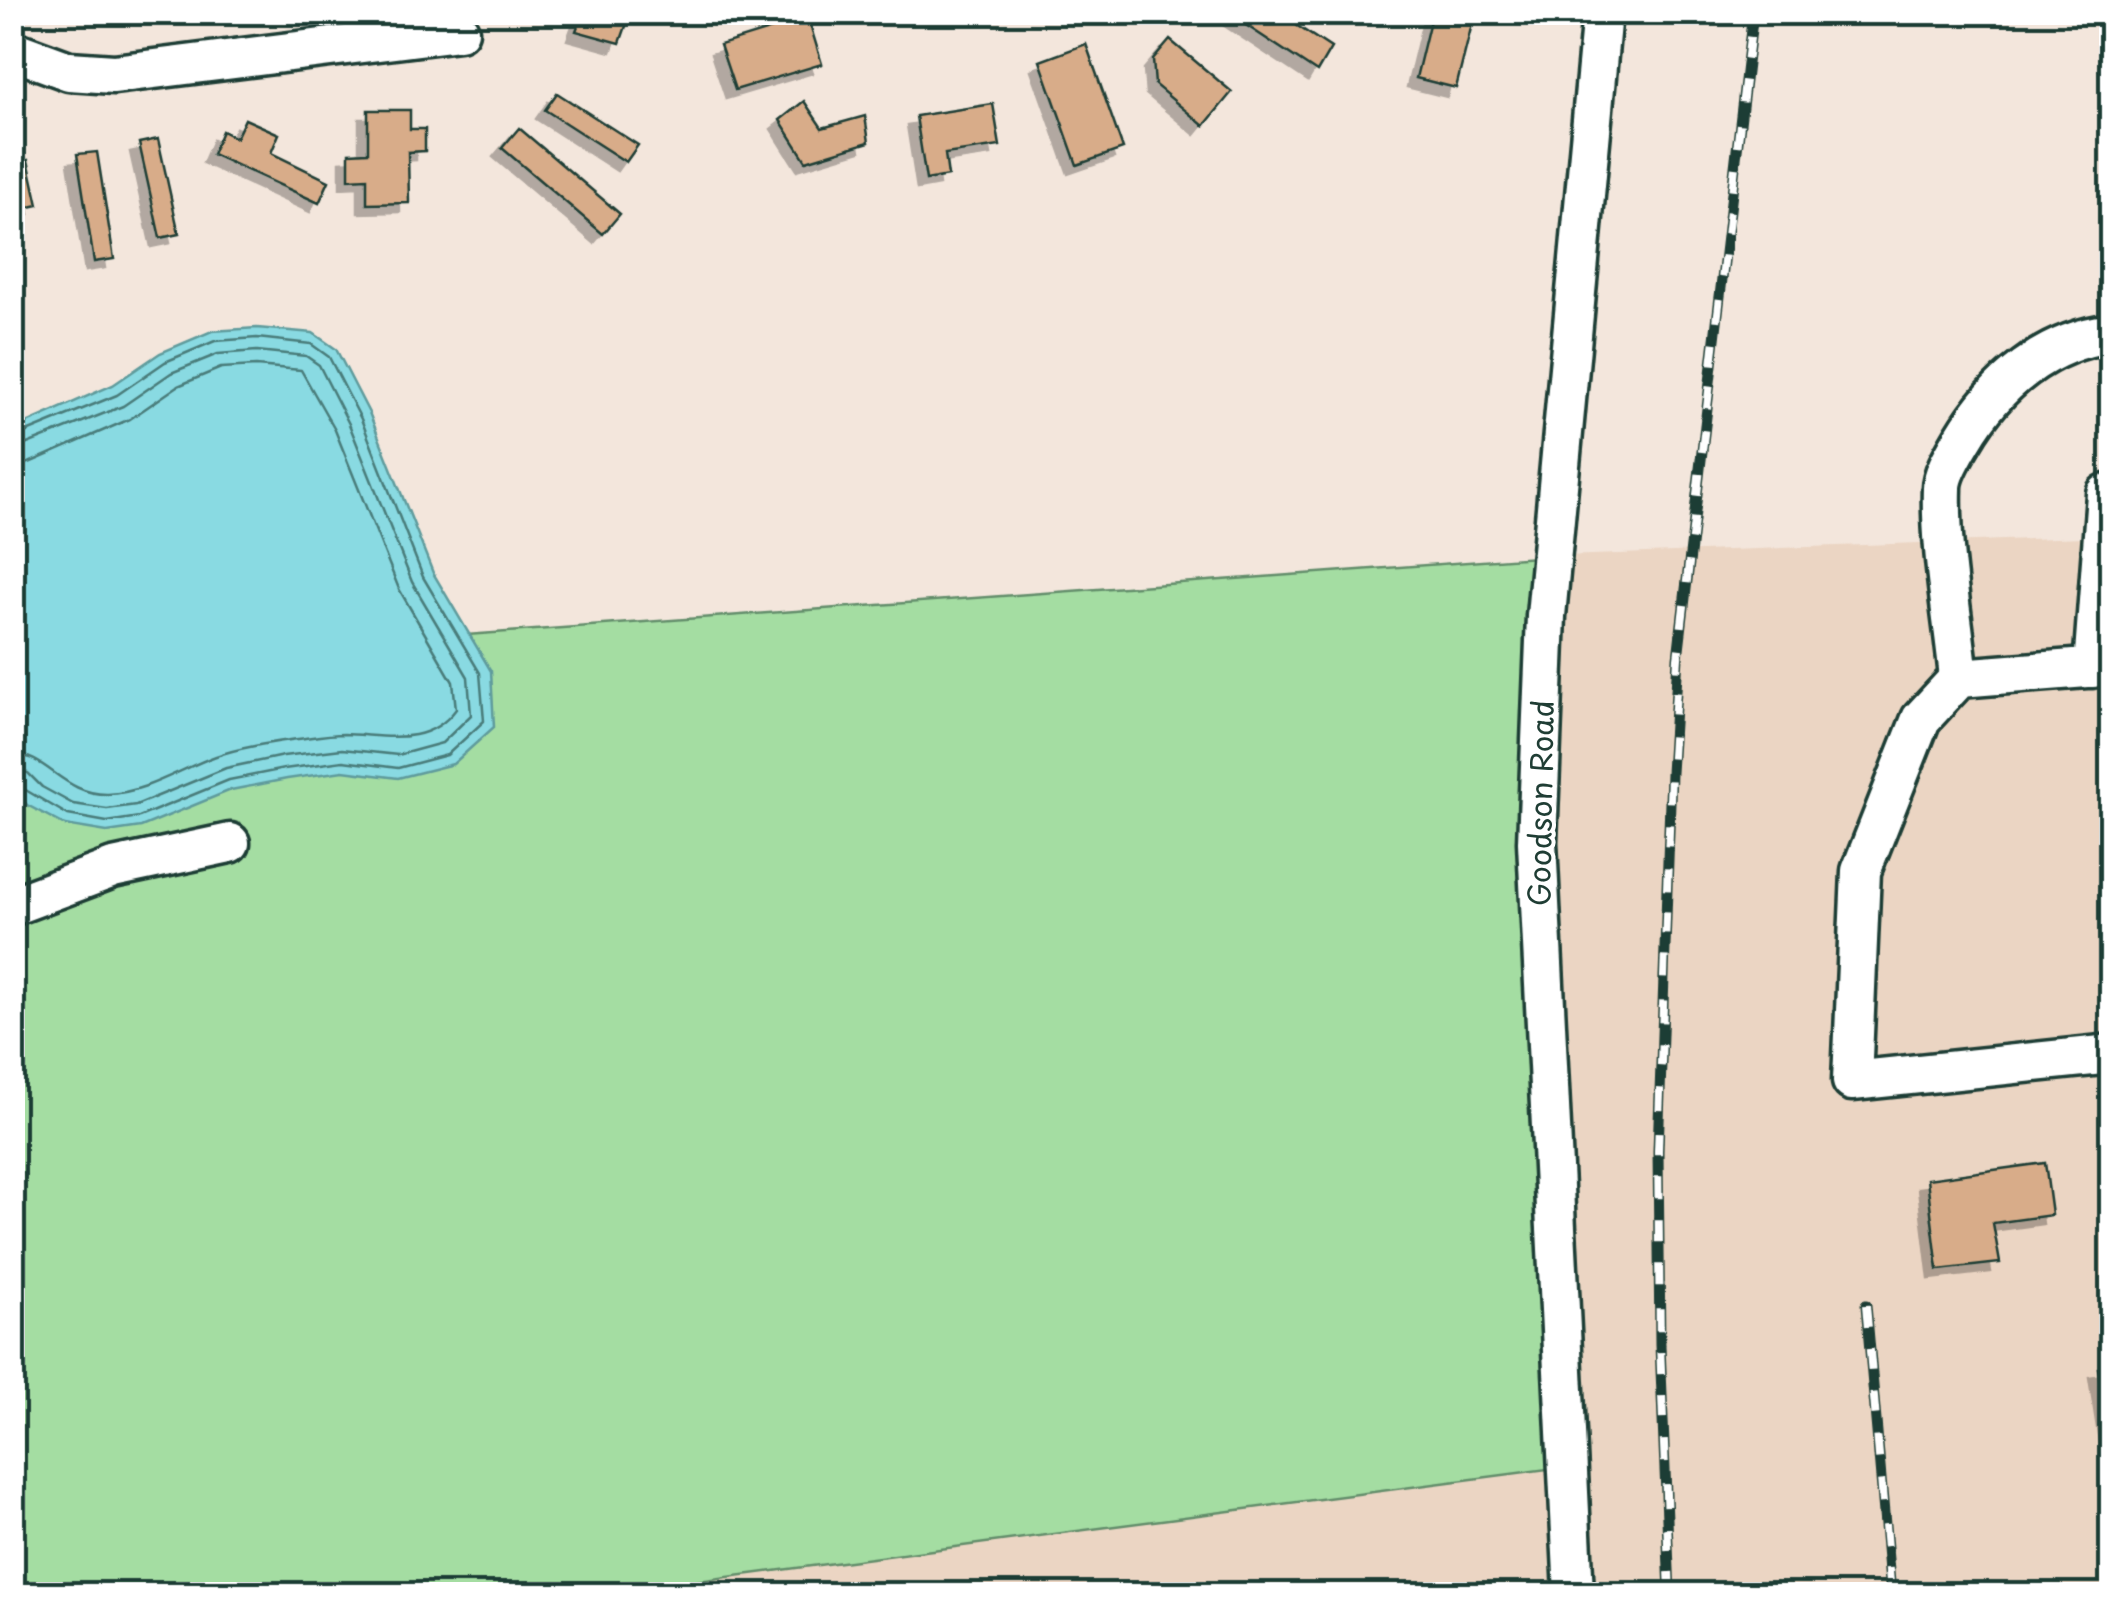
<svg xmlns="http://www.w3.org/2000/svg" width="2124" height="1607" font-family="'Playpen Sans',sans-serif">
<defs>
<filter id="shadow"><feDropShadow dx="-9" dy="9" stdDeviation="0" flood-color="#0004"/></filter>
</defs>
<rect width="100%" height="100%" fill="#f3e6dc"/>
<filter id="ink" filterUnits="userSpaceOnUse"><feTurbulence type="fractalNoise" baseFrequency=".01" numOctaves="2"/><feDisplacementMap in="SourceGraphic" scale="20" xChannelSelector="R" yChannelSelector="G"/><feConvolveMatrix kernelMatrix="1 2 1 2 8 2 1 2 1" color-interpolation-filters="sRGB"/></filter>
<g filter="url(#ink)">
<!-- built -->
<path fill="#ebd5c3" d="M2111,536V1594H599L1548,1469L1536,557Z"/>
<!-- green -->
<path fill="#a4dda2" stroke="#628d6b" stroke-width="2.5" d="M1536,557L1548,1469L599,1594H20L12,1555V668Z"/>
<!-- water -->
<path fill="#89dae2" stroke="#5f9b9c" stroke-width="2.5" d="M257,328L313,333L336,349L370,415L433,573L491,671L494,727L453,764L398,778L343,771L287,779L231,790L141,827L107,832L65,825L27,805L13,787V429L113,385L160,353L212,331Z"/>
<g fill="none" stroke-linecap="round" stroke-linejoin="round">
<!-- shore -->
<path stroke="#497c7a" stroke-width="2.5" d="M12,438L117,395L165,362L215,341L257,338L311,344L329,357L361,419L423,577L480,673L484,721L447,755L398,768L343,761L284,769L229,780L139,817L107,822L68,815L12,782
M12,450L123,406L171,373L218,354L257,351L306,356L319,365L349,424L412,582L468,677L471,715L442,743L398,755L342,749L283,756L226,768L136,805L107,809L73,804L42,787L28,773L12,769
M12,465L29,463L130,419L178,386L221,368L256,366L301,370L335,430L399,589L453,682L456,709C427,748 385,735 344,734C329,734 313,737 298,739C271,743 241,747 216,756C182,768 145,793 108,794C63,795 48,755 12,754"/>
</g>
<!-- building -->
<path fill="#d8ac89" stroke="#1f3d34" stroke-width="2.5" filter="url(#shadow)" d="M583,12H631L620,43L576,31Z
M1226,12H1276L1331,48L1317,72Z
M1432,12H1475L1456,88L1416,78Z
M808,18L822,64L735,90L720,45Z
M1170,40L1232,92L1204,126L1155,85L1153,60Z
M1086,44L1123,149L1077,165L1040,61Z
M557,93L638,145L626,162L545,110Z
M804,101L822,128L865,116L869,142L806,161L780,120Z
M993,104L1000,146L945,154L948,176L926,180L916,116Z
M368,110H410V129H425V151L408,152L409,203L367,204V178L349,179V153L368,152Z
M245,119L279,134L271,153L329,181L319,203L212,154L222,131L236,138Z
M519,128L620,214L603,234L502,148Z
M158,139L179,234L160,238L139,143Z
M97,152L114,259L94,262L77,154Z
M28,160L38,205L12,211V164Z
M2045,1163L2052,1215L1993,1223L2000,1263L1938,1270L1927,1179Z
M2112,1366V1457L2098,1368Z"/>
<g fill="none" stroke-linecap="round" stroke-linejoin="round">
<defs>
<path id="minor" d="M12,50L69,71L114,74L459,31
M2112,333C2046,341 1996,383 1963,439C1955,453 1942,473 1942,488C1940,550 1953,616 1959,678L1921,719L1861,871L1852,1081L2112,1054
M2093,668L2106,494L2112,493
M1959,678L2112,666
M12,906L113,868L230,843
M1574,1594L1537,842L1546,616L1602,12"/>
</defs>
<!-- minor casing -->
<use href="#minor" stroke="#1f3d34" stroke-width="45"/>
<!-- minor -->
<use href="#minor" stroke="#fff" stroke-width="38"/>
<defs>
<path id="rail" d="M1866,1305L1891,1594
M1670,1594L1660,1345L1658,1151L1671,773L1678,658L1753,12"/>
</defs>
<!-- rail casing -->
<use href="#rail" stroke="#1f3d34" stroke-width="11"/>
<!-- rail -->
<use href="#rail" stroke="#fff" stroke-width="8" stroke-dasharray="22" stroke-linecap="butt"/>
</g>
</g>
<g text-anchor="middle" stroke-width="8" stroke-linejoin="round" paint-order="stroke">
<!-- street labels -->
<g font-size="30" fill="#1f3d34" stroke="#fff">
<text transform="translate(1542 803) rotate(-89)" y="10">Goodson Road</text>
</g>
</g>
<!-- margin -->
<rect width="2124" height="1607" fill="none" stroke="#fff" stroke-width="50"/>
<rect x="25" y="25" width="2074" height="1557" fill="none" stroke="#1f3d34" stroke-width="4" filter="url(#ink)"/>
</svg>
